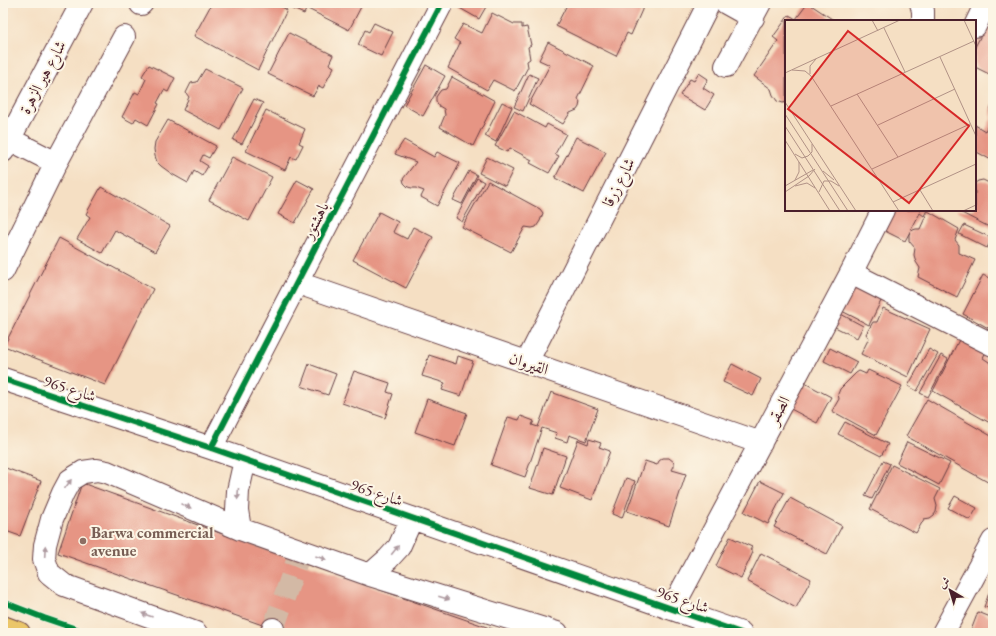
<svg xmlns="http://www.w3.org/2000/svg" width="996" height="636" font-family="'EB Garamond',Amiri,serif">
<rect width="100%" height="100%" fill="#fcf5e5"/>
<filter id="ink" filterUnits="userSpaceOnUse"><feTurbulence type="fractalNoise" baseFrequency=".025" numOctaves="2"/><feDisplacementMap in="SourceGraphic" scale="8" xChannelSelector="R" yChannelSelector="G"/><feConvolveMatrix kernelMatrix="1 2 1 2 8 2 1 2 1" color-interpolation-filters="sRGB"/></filter>
<filter id="wash" filterUnits="userSpaceOnUse"><feTurbulence type="fractalNoise" baseFrequency=".012" numOctaves="4" result="noise"/><feDisplacementMap in="SourceGraphic" scale="16" xChannelSelector="R" yChannelSelector="G"/><feGaussianBlur stdDeviation="0.9" result="paint"/><feColorMatrix in="noise" values="0 0 0 0 0 0 0 0 0 0 0 0 0 0 0 0 0 1.4 0 .05"/><feComposite in="paint" operator="in"/></filter>
<g filter="url(#wash)">
<rect width="100%" height="100%" fill="#f5dfc3"/>
<g id="blocks">
<!-- building -->
<path fill="#e69584" d="M212,3H275L287,10L258,70L194,36Z
M287,3H297L294,10L286,6Z
M298,3H309L304,14L295,10Z
M312,3H363L349,30L308,9Z
M458,3H484L487,5L479,19L456,6Z
M568,3H645L631,35L627,33L616,56L556,26Z
M808,3L835,21H786V102L783,103L777,101L773,95L771,89L754,76L778,41L773,37L789,15L796,19Z
M492,13L514,24H522V28L527,27L531,45L528,47L530,59L527,61L528,67L515,91L493,80L487,90L448,68L460,43L454,39L463,24L482,33Z
M990,18H993V76L975,67V47Z
M374,23L393,32L381,56L358,45L365,30L369,32Z
M289,33L333,55L329,64L334,67L323,88L319,86L313,96L268,74Z
M548,42L594,66L578,99L580,102L579,107L577,110L570,113L563,124L529,104L550,65L539,60Z
M149,65L175,78L168,92L164,90L157,103L159,104L148,125L136,118L133,123L122,117L135,92L139,94L146,79L142,76Z
M426,65L445,76L423,116L404,105Z
M205,69L243,88L221,130L183,110L189,97L186,93L191,83L197,82Z
M699,73L708,79L703,88L714,95L705,110L680,95L690,79L694,81Z
M529,74L538,78L523,111L514,107Z
M452,77L495,101L473,146L440,127L445,115L444,109L439,106L436,101V97L438,94L441,90L446,89Z
M254,99L263,103L242,144L233,140Z
M502,102L512,107L496,142L485,136Z
M993,102V161L975,151V125L985,131L991,119L990,110Z
M266,110L305,129L299,143L303,145L296,159L291,157L285,170L246,151Z
M514,111L545,128L547,124L566,134L555,154L559,156L549,173L530,163L532,160L510,148L507,152L495,146Z
M168,120L216,146L209,158L203,155L200,161L208,166L202,176L194,171L188,183L172,174L161,166L157,162L155,156L154,149L155,142Z
M576,137L606,152L584,193L555,178Z
M404,140L434,157L437,152L460,163L437,206L421,197L424,191L416,188H412L408,187L404,183L403,179L416,162L395,154Z
M232,157L272,177L249,221L209,200Z
M487,157L513,170L505,186L479,173Z
M469,171L477,175L462,204L453,200Z
M477,178L484,182L462,222L456,218Z
M297,180L314,189L295,223L278,214Z
M983,180L993,185V229L956,210H975V183L978,181Z
M488,181L540,209L543,213L540,221L536,227L532,228L525,227L511,252L462,227Z
M101,187L170,226L155,252L115,230L102,253L77,239L90,217L86,214Z
M892,210H927L924,216L920,213L905,241L879,228Z
M928,211L959,229L955,240L959,245V253L975,260L957,297L918,277L920,268L916,262L914,255L915,248L909,241V234L913,230L916,229H920Z
M379,212L398,222L393,232L407,239L413,227L433,237L406,288L353,260Z
M964,225L992,238L987,248L959,234Z
M59,238L153,289L105,385L4,346Z
M983,275L991,279H993V327L992,330L963,314Z
M855,277L885,293L869,325L838,309Z
M883,308L930,329L908,377L861,354L869,338L866,334L873,322H877Z
M837,312L863,326L857,338L831,325Z
M962,334L987,348L983,358L989,362L993,367V417L990,423L933,391Z
M830,348L857,362L850,374L824,361Z
M929,349L938,354L917,391L908,386Z
M429,355L456,364L458,356L473,361L461,396L442,390L445,383L422,376Z
M941,355L948,359L928,397L920,393Z
M309,364L336,374L328,395L301,386Z
M732,364L761,379L753,396L723,382Z
M868,370L902,386L876,435L832,411L839,399L838,394L840,389L856,373L859,371L866,374Z
M354,371L390,383L387,392L393,394L385,418L342,403Z
M799,380L831,397L817,423L789,408Z
M551,392L598,409L586,441L569,435L567,442L555,438L557,433L542,428L525,477L491,465L508,417L519,420L521,416L534,421L532,425L538,427Z
M427,399L467,413L455,446L415,432Z
M927,399L993,437V485L906,436Z
M845,422L888,444L881,456L838,434Z
M589,439L601,443L599,447L610,451L592,500L560,488L578,440L588,444Z
M907,442L950,463L939,485L897,463Z
M543,448L566,456L553,495L530,488Z
M663,458H669L674,462V466L672,470L686,474L669,526L627,511L645,461L657,465L659,461Z
M883,461L890,464L872,499L865,496Z
M892,465L940,489L935,499L937,506L936,512L934,515L930,518L924,519L916,533L870,509Z
M3,467L41,481L20,536L3,530Z
M626,478L635,481L622,518L612,514Z
M760,481L784,493L768,524L744,512Z
M82,483L297,561L504,633H285L58,553Z
M955,496L977,508L970,520L948,508Z
M790,498L842,526L827,554L774,527Z
M730,537L752,547L750,550L753,552L741,578L716,566Z
M761,553L811,579L796,608L747,581Z
M993,582V609L984,607Z
M978,612L993,618V633H970Z"/>
</g>
</g>
<g filter="url(#ink)">
<use href="#blocks" fill-opacity="0" stroke="#643c42" stroke-width="1"/>
<g fill="none" stroke-linecap="round" stroke-linejoin="round">
<!-- minor-tunnel -->
<path stroke="#d3b9a5" stroke-width="22" stroke-dasharray="22 11" stroke-linecap="butt" d="M273,629L297,561"/>
<defs>
<path id="minor" d="M726,3L753,18
M921,3L923,11V21
M141,4L142,3
M975,26L986,3
M726,66L760,3
M9,139L56,163L124,37
M3,151L82,3
M3,271L56,163
M851,273L993,345
M298,283L761,443
M527,362L709,3
M3,379L211,448L741,633
M211,448L442,3
M240,529L237,510L238,491L245,460
M370,575L388,559L399,547L412,518
M672,609L851,273L883,210
M196,633L64,585L49,573L44,559L45,545L52,519L63,493L70,480L83,472L97,470L107,472L240,529L370,575L557,633
M271,633L273,629
M943,633L993,541"/>
<path id="major" d="M3,627L19,633"/>
</defs>
<!-- minor casing -->
<use href="#minor" stroke="#643c42" stroke-width="24"/>
<!-- major casing -->
<use href="#major" stroke="#643c42" stroke-width="24"/>
<!-- minor -->
<use href="#minor" stroke="#fff" stroke-width="22"/>
<!-- major -->
<use href="#major" stroke="#ebc669" stroke-width="22"/>
<defs>
<path id="cycleway" d="M3,379L211,448L741,633
M211,448L442,3
M3,602L44,618L88,633"/>
</defs>
<!-- cycleway casing -->
<use href="#cycleway" stroke="#fcf5e5" stroke-width="8"/>
<!-- cycleway -->
<use href="#cycleway" stroke="#00873e" stroke-width="6"/>
</g>
<!-- one-way arrows -->
<defs><path id="oneway-solid" d="M-6-.8H1V-3.2L6.5 0L1 3.2V.8H-6Z"/></defs>
<g fill="#ae9aa0">
<use href="#oneway-solid" transform="translate(68 484) rotate(-54)"/>
<use href="#oneway-solid" transform="translate(238 494) rotate(95)"/>
<use href="#oneway-solid" transform="translate(186 506) rotate(23)"/>
<use href="#oneway-solid" transform="translate(395 550) rotate(-51)"/>
<use href="#oneway-solid" transform="translate(45 551) rotate(-87)"/>
<use href="#oneway-solid" transform="translate(321 558) rotate(20)"/>
<use href="#oneway-solid" transform="translate(444 598) rotate(17)"/>
<use href="#oneway-solid" transform="translate(147 615) rotate(-160)"/>
</g>
</g>
<!-- markers -->
<circle fill="#8d6e63" stroke="#fcf5e5" stroke-width="1.5" cx="83" cy="541" r="4"/>
<g text-anchor="middle" stroke-width="4" stroke-linejoin="round" paint-order="stroke">
<!-- street labels -->
<g font-size="16" fill="#4a1f2b" stroke="#fcf5e5">
<text transform="translate(42 77) rotate(-62)" y="6">شارع هير الزهرة</text>
<text transform="translate(618 182) rotate(-63)" y="6">شارع زرقا</text>
<text transform="translate(315 220) rotate(-63)" y="6">باهشتور</text>
<text transform="translate(529 363) rotate(19)" y="6">القيروان</text>
<text transform="translate(70 388) rotate(18)" y="6">شارع 965</text>
<text transform="translate(778 410) rotate(-62)" y="6">الصقر</text>
<text transform="translate(377 492) rotate(19)" y="6">شارع 965</text>
<text transform="translate(683 599) rotate(19)" y="6">شارع 965</text>
</g>
<!-- education labels -->
<g font-size="16" font-weight="bold" fill="#785e54" stroke="#fcf5e5" text-anchor="start">
<text x="91" y="538">Barwa commercial<tspan x="91" dy="18">avenue</tspan></text>
</g>
</g>
<!-- overview -->
<g transform="translate(785 20)">
<rect width="191" height="191" fill="#f5dfc3"/>
<path fill="none" stroke="#b19286" stroke-width="1" d="M87,0L93,11M179,0L191,26M99,8L120,52M155,37L191,116M7,50L20,51L26,56L114,191M0,53L115,0M25,54V46L31,39M72,74L113,137M0,82L71,191M46,86L189,21M0,94L63,191M93,105L170,69M0,106L55,191M0,120L45,191M10,134L17,138L23,136L27,132V124M87,149L185,104M38,151L49,160M10,160L14,152V142M0,166L28,150M10,166L22,163L30,168M135,170L148,191M0,172L24,156L30,149M34,172L39,161H46L54,166M108,182L191,144M178,191L191,185"/>
<path fill="#d62828" fill-opacity="0.15" stroke="#d62828" stroke-width="2" d="M63,11L184,106L124,183L3,89Z"/>
<rect width="191" height="191" fill="none" stroke="#4a1f2b" stroke-width="2"/>
</g>
<!-- margin -->
<rect width="996" height="636" fill="none" stroke="#fcf5e5" stroke-width="16"/>
<!-- north arrow -->
<g transform="translate(950 590) rotate(322)" stroke="#fcf5e5" stroke-width="3" paint-order="stroke">
<path d="M0-3L7 15L0 10L-7 15Z" fill="#4a1f2b"/>
<text y="-6" font-size="11" font-weight="bold" text-anchor="middle" fill="#4a1f2b">ش</text>
</g>
</svg>
